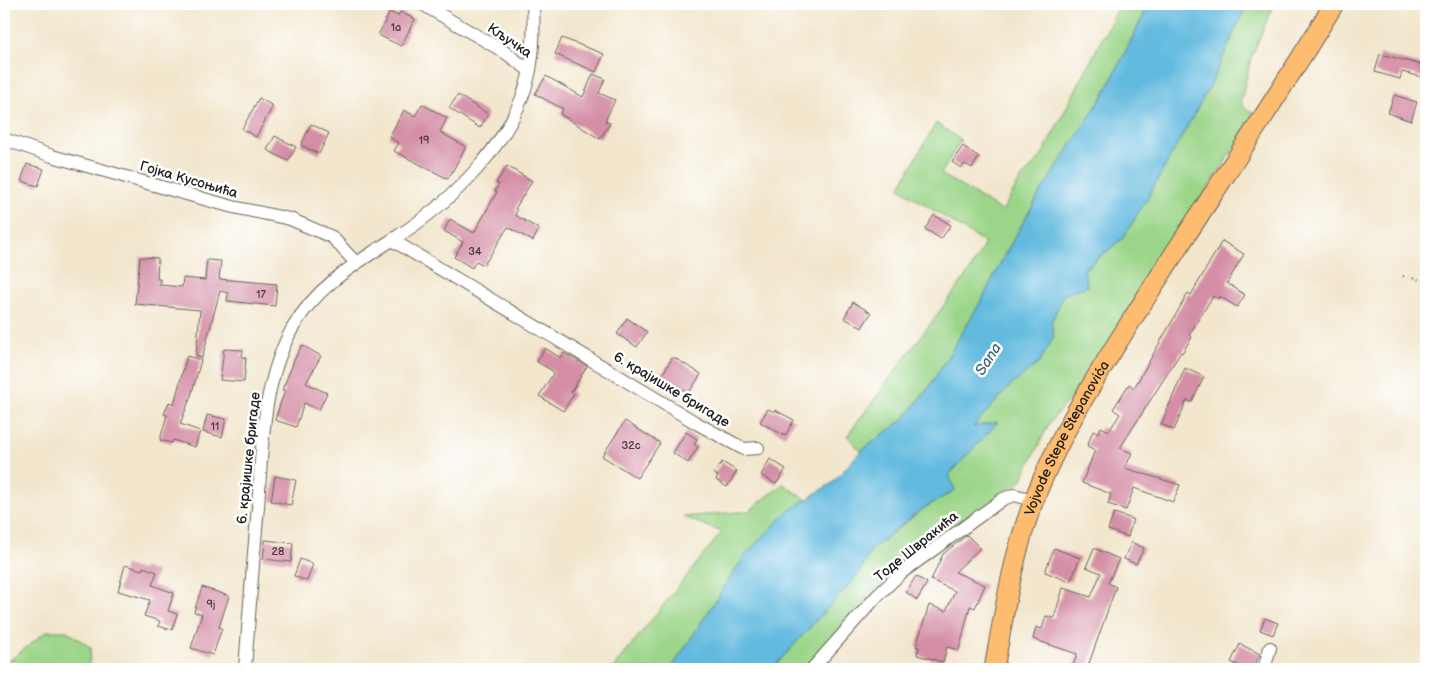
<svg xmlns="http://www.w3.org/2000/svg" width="1430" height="673" font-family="'Balsamiq Sans',sans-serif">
<rect width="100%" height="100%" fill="#fff"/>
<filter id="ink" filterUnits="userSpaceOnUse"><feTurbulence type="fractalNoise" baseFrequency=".02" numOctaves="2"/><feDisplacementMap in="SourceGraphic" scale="10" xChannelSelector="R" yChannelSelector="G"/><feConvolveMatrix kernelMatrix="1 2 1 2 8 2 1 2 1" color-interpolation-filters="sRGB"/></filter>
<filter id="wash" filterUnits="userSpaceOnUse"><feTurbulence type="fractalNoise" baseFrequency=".0096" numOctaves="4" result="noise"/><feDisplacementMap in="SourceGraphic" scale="20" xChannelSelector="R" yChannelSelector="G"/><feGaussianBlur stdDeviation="1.12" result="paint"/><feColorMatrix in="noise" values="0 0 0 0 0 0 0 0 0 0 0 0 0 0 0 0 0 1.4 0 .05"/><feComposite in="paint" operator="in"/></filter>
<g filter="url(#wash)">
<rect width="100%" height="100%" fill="#f2e6cc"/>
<!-- green -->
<path fill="#9bd589" stroke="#5c7852" d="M1120,4H1149L1105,93L1040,193L1004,256L983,298L930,386L904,419L861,451L847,436L971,269L985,243L899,188L936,123L961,140L941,174L1002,211L1020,180L1041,157Z
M1247,4H1274L1251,58L1241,101L1244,107L1256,114L1075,393L1050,422L1021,481L1013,488L1005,490L1000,500L871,601L803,669H772L857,576L872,549L923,509L955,490L949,475L997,422L972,427L1011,385L1039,363L1051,323L1063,295L1087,286L1084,270L1123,238L1148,197L1211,84Z
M783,484L806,499L783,516L746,554L671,669H612L722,532L683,517L749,511Z
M47,631H67L91,648L88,669H4V665Z"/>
<!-- water -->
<path fill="#62badf" stroke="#3f6b7e" d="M1149,4H1247L1211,84L1148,197L1123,238L1084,269L1087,286L1063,295L1051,323L1054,336L1039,363L1011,385L973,427L998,422L949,475L955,490L919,511L872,549L857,576L772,669H671L746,554L788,511L832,483L861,451L904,419L930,386L983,298L1004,256L1040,193L1105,93Z"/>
<g id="blocks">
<!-- building -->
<path fill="#d48ea6" d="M390,12L398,16L400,12L415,19L401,46L378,35Z
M562,38L604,54L596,72L555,54Z
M1380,54L1426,66V78L1402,72L1400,79L1375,72Z
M593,74L605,79L599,93L615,100L605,121L610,123L600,139L560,114L563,109L535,94L546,76L583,97Z
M458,95L488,114L480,128L449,108Z
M1394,95L1417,102L1411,121L1388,113Z
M259,98L273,106L256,137L242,129Z
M422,104L447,118L440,132L466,147L448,179L394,151L399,143L389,137L404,110L415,116Z
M311,124L329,133L319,154L301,145Z
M275,136L296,147L288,161L267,150Z
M963,146L979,157L972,168L965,164L961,168L952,162Z
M27,164L44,169L38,186L21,181Z
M507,166L532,181L515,209L517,210L515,215L539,229L533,241L508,227L484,265L476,261L472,268L454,257L463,242L444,231L450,219L474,233L497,192L495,191L499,184L496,183Z
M934,215L951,225L941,239L925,229Z
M1222,241L1244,254L1227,283L1245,295L1237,307L1219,296L1218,299L1213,296L1189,335L1192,337L1182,353L1181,352L1120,448L1132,453L1125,468L1180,485L1173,502L1134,488L1126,510L1108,504L1111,494L1082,483L1095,450L1087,446L1093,431L1098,433L1101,427L1109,431L1120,414L1113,409L1129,384L1134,388L1188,293L1191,295Z
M140,257L158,258L157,279H160V285L182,287L183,278L205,280L207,260L221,261L219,279L277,284L275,306L227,301L228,293L220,291L202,358L196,356L200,310L135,304Z
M853,302L871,313L862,328L844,318Z
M627,318L647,332L637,347L617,334Z
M302,345L321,356L306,383L327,393L319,410L304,403L296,427L275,420L285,390H282L293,364H292Z
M545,348L561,358L564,353L587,366L571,392L574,394L563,411L539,396L553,374V371L537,362Z
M224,349L243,350L242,357L246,358L244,382L220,380Z
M187,356L201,360L191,396L180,424L200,431L195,447L173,440L172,443L160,440L167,415L164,414L169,402L174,404Z
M673,357L701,374L689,393L661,376Z
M1185,368L1204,377L1192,402L1187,400L1174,430L1161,424Z
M768,409L774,412L775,410L794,420L785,436L760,422Z
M207,415L226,419L222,437L203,432Z
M625,421L660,443L637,478L602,456Z
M686,432L697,439L694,444L698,447L688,463L673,453Z
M770,459L786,469L776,484L761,475Z
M722,462L737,471L727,487L716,480L718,476L714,474Z
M275,476L296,480L291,505L271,501Z
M1114,513L1133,519L1128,537L1108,530Z
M967,535L980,548L955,572L985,585L975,608L970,606L959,650L947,647L943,662L917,655L919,647H916L929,605L946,611L955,591L931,580L943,554Z
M265,540L293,543L291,562L263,559Z
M1131,542L1144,548L1136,564L1124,559Z
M1054,548L1080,558L1070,582L1045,572Z
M1094,548L1119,559L1108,583L1116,587L1087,669H1072L1077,654L1033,639L1036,627L1042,629L1046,616L1054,618L1063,588L1091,597L1101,573L1086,567Z
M300,559L313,564L307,581L294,576Z
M125,565L142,570L143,567L157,572L152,585L174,593L168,611L177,614L172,630L158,626L160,621L144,616L150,600L118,591Z
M916,576L927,583L917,600L906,592Z
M202,587L229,596L219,627L222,628L213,655L191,648L202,614L194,612Z
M1265,618L1278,623L1273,635L1260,630Z
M1240,644L1260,654L1253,669H1247L1231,662Z"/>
</g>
</g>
<g filter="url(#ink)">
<use href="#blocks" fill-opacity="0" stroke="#67635a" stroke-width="1"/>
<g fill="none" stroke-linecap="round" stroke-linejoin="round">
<defs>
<path id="minor" d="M422,4L503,51L530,71
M4,139L52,156L172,190L233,207L290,219L332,237L356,263
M392,240L698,424L744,449L758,448
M245,669C249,615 253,561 258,507C262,447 262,384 292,329C315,288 353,265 392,240C451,203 516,141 530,70C534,48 534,25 533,4
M812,669L877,596L901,573L1003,499L1014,495L1034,500
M1264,669L1270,648"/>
<g id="primary">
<path id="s1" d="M994,669C1004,613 1013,554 1034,500C1063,425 1109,356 1152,288C1213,193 1276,100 1334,4"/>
</g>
</defs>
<!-- minor casing -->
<use href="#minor" stroke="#67635a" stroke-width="14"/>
<!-- primary casing -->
<use href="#primary" stroke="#67635a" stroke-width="21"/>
<!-- path -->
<path stroke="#67635a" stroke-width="2.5" stroke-dasharray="1 4" stroke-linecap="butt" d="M1403,276L1426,281"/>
<!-- minor -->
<use href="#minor" stroke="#fff" stroke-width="12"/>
<!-- primary -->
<use href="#primary" stroke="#fdbc70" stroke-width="19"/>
</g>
</g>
<g text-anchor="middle" stroke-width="5" stroke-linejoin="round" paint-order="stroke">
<!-- number labels -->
<g font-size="11" fill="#4a383e">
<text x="396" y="31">1a</text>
<text x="424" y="144">19</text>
<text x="475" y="255">34</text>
<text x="261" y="298">17</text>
<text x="215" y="430">11</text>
<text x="631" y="449">32c</text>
<text x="278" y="555">28</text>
<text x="211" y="608">9j</text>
</g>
<!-- street labels -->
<g font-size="14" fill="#1c1c1c" stroke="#fff">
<text transform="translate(510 40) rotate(34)" y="5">Кључка</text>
<text transform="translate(189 179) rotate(16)" y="5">Гојка Кусоњића</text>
<text transform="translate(672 389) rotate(31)" y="5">6. крајишке бригаде</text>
<text dy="5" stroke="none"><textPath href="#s1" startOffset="244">Vojvode Stepe Stepanovića</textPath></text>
<text transform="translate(248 458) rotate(-84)" y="5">6. крајишке бригаде</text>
<text transform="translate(916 546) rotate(-39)" y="5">Тоде Швракића</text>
</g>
<!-- water labels -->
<g font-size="15" font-style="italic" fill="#3c6374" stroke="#fff">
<text transform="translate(988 359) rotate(-57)" y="5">Sana</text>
</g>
</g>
<!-- margin -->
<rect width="1430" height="673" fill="none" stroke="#fff" stroke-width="20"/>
</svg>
